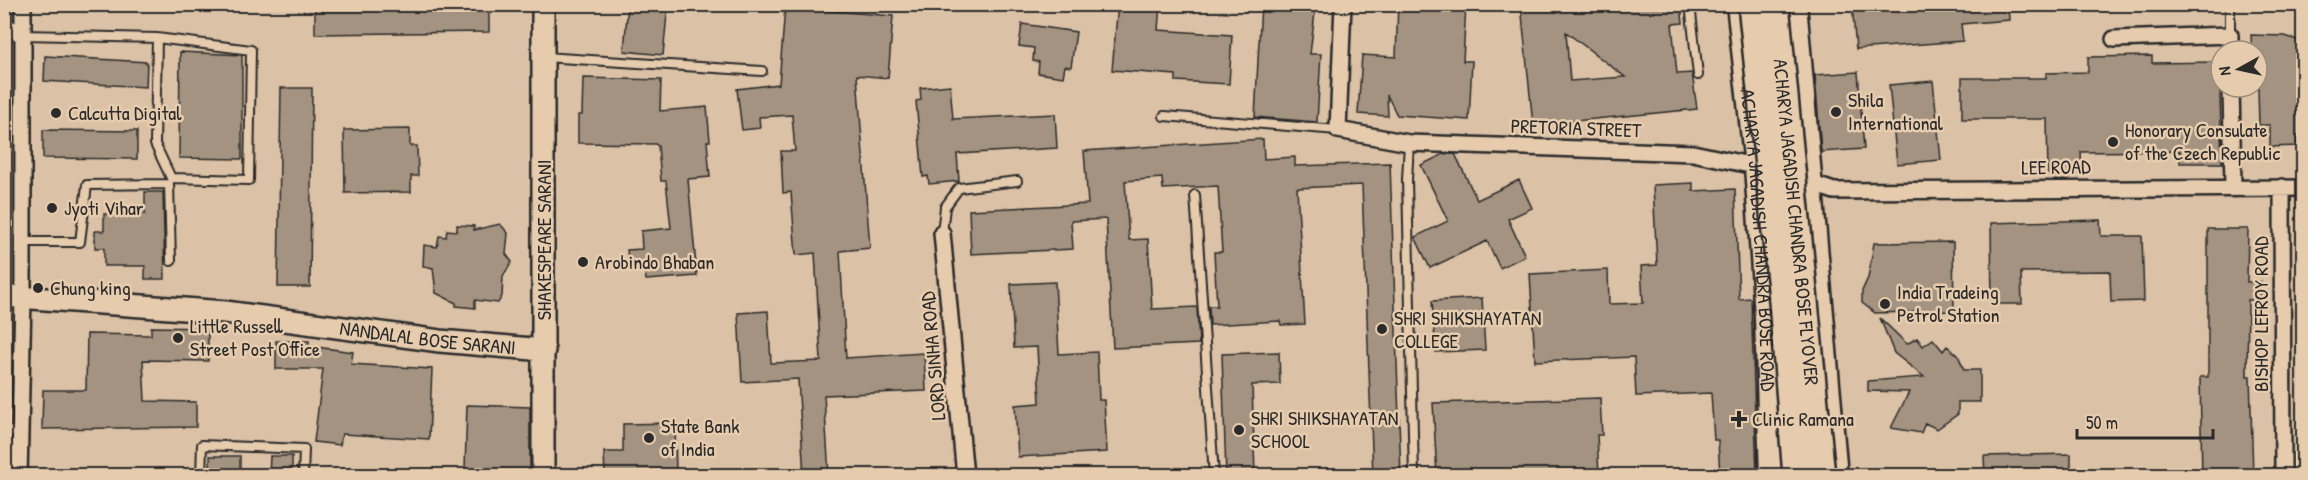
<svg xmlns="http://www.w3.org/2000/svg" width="2308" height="480" font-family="'Patrick Hand',sans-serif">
<rect width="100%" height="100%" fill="#dbc1a5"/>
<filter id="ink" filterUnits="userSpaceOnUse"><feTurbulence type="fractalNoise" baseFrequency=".0167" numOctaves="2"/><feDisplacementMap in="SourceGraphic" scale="12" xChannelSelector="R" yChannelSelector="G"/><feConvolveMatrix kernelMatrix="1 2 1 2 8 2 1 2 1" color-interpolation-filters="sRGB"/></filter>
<g filter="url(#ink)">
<!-- building -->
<path fill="#a49380" stroke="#2b2b2b" stroke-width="1.5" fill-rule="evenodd" d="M315,4H489V32L315,34Z
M628,4H668L663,55L624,51Z
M1118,4H1160L1158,30L1232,35L1229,84L1176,81V75L1112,70Z
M1261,4H1316L1310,54H1321L1317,122L1255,117Z
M1398,4H1466L1463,61H1472L1469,120L1397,115L1387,95L1388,116L1358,114L1362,55L1396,57Z
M1670,4V8L1681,7L1683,23L1672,24L1677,74L1692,73L1697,109L1533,125L1521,5ZM1566,32L1625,77L1570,81Z
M1852,4H2008L2009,20L1961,24L1963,41L1856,49Z
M785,7L893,16L888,78L857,75L870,248L840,251L846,358L924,353L926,391L824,395L829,476H804L798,379L742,382L738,313L768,311L771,363L821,361L815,253L796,255L791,192L783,193L781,151H795L792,115L759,117L760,128L742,130L737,89L779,84Z
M1022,24L1076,32L1071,67L1065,66L1063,77L1038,73L1039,62L1033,61L1034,48L1019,46Z
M2251,35L2285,36L2304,42V136H2297V146L2270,147V125H2259L2257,51H2252Z
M180,52L242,55V159L179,158Z
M45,56L147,62L146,87L44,81Z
M2152,56V63L2219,62L2222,163H2180V151L2081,152L2082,173L2048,174L2047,119H1962V78H2046V73L2088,72V57Z
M1858,72L1864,149L1821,152L1815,75Z
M583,78L661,80L660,111L707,107L710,141H707L710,177L688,179L697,276L646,280L644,263L629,265L627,250L642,249L641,231L671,228L666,181H661L658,146L655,144L578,143V115H582Z
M1933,81L1941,160L1897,164L1889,85Z
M950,85L953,119L1055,114L1057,148L957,154L959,181L929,184L928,176L923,177L916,101L921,100L920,88Z
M281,88H312L310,287H278Z
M410,129V146H417L418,176H411V192L345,193L344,130Z
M43,130L137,131V159L43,158Z
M1263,139L1264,159L1295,157V166L1390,163L1401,476H1373L1362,185L1297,188L1305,324L1281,325L1280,321L1210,325L1209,306H1217L1214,252H1222L1218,186L1163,189L1162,178L1125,181L1129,240L1148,239L1152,309L1197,307L1199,344L1113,348L1106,219L1071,221L1073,249L971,254L969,210L1088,204L1084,151Z
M1444,154H1455L1477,200L1519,180L1532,208L1508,219L1525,256L1500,268L1487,241L1430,268L1415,237L1448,221L1421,165Z
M1693,183V191L1735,189L1739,299L1751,298L1757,476H1720L1718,440H1714L1711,393L1636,396L1634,357L1535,361L1530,274L1608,270L1609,304L1643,303L1641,266L1657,265L1653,185Z
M145,192H163L165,279H145V266H104V248H95V231H104V214H145Z
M2100,220L2101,236H2142L2144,301L2111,302L2110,271L2021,272L2022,304H1992L1991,223Z
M500,224L508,233L506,254L512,262L503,276L502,296L498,303L475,300V308L456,306V303L436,293L433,268L423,266L424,245L437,247L439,236L446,237L447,230L457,231V225L474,226V230Z
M2208,229H2248L2247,282H2261V300H2248L2247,376H2250L2253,476H2202L2200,377H2208Z
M1953,242L1954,311L1875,313L1862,303V291L1868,278L1874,243Z
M1055,282L1059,354L1097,352L1099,400H1104L1107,452L1018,457L1015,405L1040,403L1037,347L1014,348L1011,284Z
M1482,298L1485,350L1436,352L1432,301Z
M1880,318L1907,344L1917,338L1923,346L1933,339L1943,351L1947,346L1958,355L1964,370H1980V402H1958V414L1937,429L1925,423L1921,433L1891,428L1909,392L1868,391V381L1924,377L1894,353Z
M151,327L208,328V361L143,360L145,401L196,402V427L42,429L43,390H86L87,334L151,335Z
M276,341H309V346L353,352L351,364L432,369L429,439L342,434L340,445L314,442L323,369H276Z
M1279,352L1280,384L1252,385L1255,476H1226L1222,354Z
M1600,398L1602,435H1597L1599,476H1437L1433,403Z
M467,405L530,407V471L465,469Z
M675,423L676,476H605L604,452H623V424Z
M2071,454V476H1985L1984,456Z
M210,456H240V476H210Z
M270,456H292V476H269Z"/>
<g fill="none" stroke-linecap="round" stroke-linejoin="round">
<defs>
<path id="lane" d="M1690,4L1698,75
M2230,4V35
M23,35L157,38L155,144L171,178L249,180L251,50L157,38
M544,57L762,71
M1164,116L1338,130
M1409,143L1407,180L1414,476
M1195,195L1214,476
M942,233L945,207L959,188L1017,181
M23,242H80L87,185L169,184L171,261
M4,434L20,428
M201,476L202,445L304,449L303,476"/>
<path id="street" d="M1343,4L1338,130L1409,143L1693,153L1764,168
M4,25L23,35
M2114,39L2230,35V51
M2231,87L2233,187
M1804,181L1834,191L2304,188
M2282,187L2283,476
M942,233L965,476
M19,476L23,298V4"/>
<g id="secondary">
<path d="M543,4V476"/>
<path id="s1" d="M4,296L225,312L440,341L544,350"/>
</g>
<g id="primary">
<path id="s2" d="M1738,4L1756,166L1766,317L1771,476"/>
<path d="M1795,4L1836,476"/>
</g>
</defs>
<!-- lane casing -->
<use href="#lane" stroke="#2b2b2b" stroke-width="12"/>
<!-- street casing -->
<use href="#street" stroke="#2b2b2b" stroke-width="20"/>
<!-- secondary casing -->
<use href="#secondary" stroke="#2b2b2b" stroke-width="26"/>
<!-- primary casing -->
<use href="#primary" stroke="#2b2b2b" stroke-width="27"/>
<!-- lane -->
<use href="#lane" stroke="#e6cbad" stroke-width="8"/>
<!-- street -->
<use href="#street" stroke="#e6cbad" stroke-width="15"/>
<!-- secondary -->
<use href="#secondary" stroke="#e6cbad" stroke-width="21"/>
<!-- primary -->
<use href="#primary" stroke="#e6cbad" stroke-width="22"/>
<defs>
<g id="highway-bridge">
<path d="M1752,4L1782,289L1797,476"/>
<path id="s3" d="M1775,4L1821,476"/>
</g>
</defs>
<!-- highway-bridge casing -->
<use href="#highway-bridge" stroke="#2b2b2b" stroke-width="32" stroke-linecap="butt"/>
<!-- highway-bridge -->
<use href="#highway-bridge" stroke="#e6cbad" stroke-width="27"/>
</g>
</g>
<!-- markers -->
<g fill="#2b2b2b" stroke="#e6cbad" stroke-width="2">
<circle cx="1836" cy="112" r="6"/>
<circle cx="56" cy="113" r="6"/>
<circle cx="2113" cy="142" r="6"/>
<circle cx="52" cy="208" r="6"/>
<circle cx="583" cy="262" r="6"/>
<circle cx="38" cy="288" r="6"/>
<circle cx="1885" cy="304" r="6"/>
<circle cx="1382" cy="329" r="6"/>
<circle cx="178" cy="338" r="6"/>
<path d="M1736 410h6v6h6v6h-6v6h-6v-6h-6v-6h6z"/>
<circle cx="1239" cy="430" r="6"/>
<circle cx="649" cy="438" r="6"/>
</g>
<g text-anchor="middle" stroke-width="5" stroke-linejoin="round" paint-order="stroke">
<!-- poi labels -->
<g font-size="20" fill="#2b2b2b" stroke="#e6cbad" text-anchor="start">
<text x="1848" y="107">Shila<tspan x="1848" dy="23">International</tspan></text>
<text x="68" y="120">Calcutta Digital</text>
<text x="2125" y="137">Honorary Consulate<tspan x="2125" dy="23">of the Czech Republic</tspan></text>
<text x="64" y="215">Jyoti Vihar</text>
<text x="595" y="269">Arobindo Bhaban</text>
<text x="50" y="295">Chung king</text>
<text x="1897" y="299">India Tradeing<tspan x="1897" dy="23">Petrol Station</tspan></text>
<text x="1394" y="325">SHRI SHIKSHAYATAN<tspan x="1394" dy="23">COLLEGE</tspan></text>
<text x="190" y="333">Little Russell<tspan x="190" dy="23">Street Post Office</tspan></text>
<text x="1251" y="425">SHRI SHIKSHAYATAN<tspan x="1251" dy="23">SCHOOL</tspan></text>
<text x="1752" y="426">Clinic Ramana</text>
<text x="661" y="433">State Bank<tspan x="661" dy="23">of India</tspan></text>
</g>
<!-- street labels -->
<g font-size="20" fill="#2b2b2b" stroke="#e6cbad">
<text transform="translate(1576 128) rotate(2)" y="7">PRETORIA STREET</text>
<text transform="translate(2056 167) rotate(-1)" y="7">LEE ROAD</text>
<text dy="7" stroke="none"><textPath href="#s3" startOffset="219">ACHARYA JAGADISH CHANDRA BOSE FLYOVER</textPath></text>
<text transform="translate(544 240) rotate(-90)" y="7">SHAKESPEARE SARANI</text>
<text dy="7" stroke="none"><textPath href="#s2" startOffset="237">ACHARYA JAGADISH CHANDRA BOSE ROAD</textPath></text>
<text transform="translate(2261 314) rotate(-90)" y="7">BISHOP LEFROY ROAD</text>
<text dy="7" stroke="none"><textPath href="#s1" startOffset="426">NANDALAL BOSE SARANI</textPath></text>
<text transform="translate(933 356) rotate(-95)" y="7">LORD SINHA ROAD</text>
</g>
</g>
<!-- margin -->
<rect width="2308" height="480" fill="none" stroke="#e6cbad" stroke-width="24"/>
<rect x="12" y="12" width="2284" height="456" fill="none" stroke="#2b2b2b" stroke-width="2" filter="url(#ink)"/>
<!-- north arrow -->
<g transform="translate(2239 69) rotate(262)"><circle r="28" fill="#e6cbad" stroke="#9b8b79" stroke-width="1.5"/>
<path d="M0-4.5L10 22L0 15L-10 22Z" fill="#2b2b2b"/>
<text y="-9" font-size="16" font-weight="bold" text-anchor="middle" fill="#2b2b2b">N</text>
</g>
<!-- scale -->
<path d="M2077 429v9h136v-9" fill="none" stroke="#2b2b2b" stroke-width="3"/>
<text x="2086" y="429" font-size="18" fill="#2b2b2b" stroke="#e6cbad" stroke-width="4.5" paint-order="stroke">50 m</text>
</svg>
